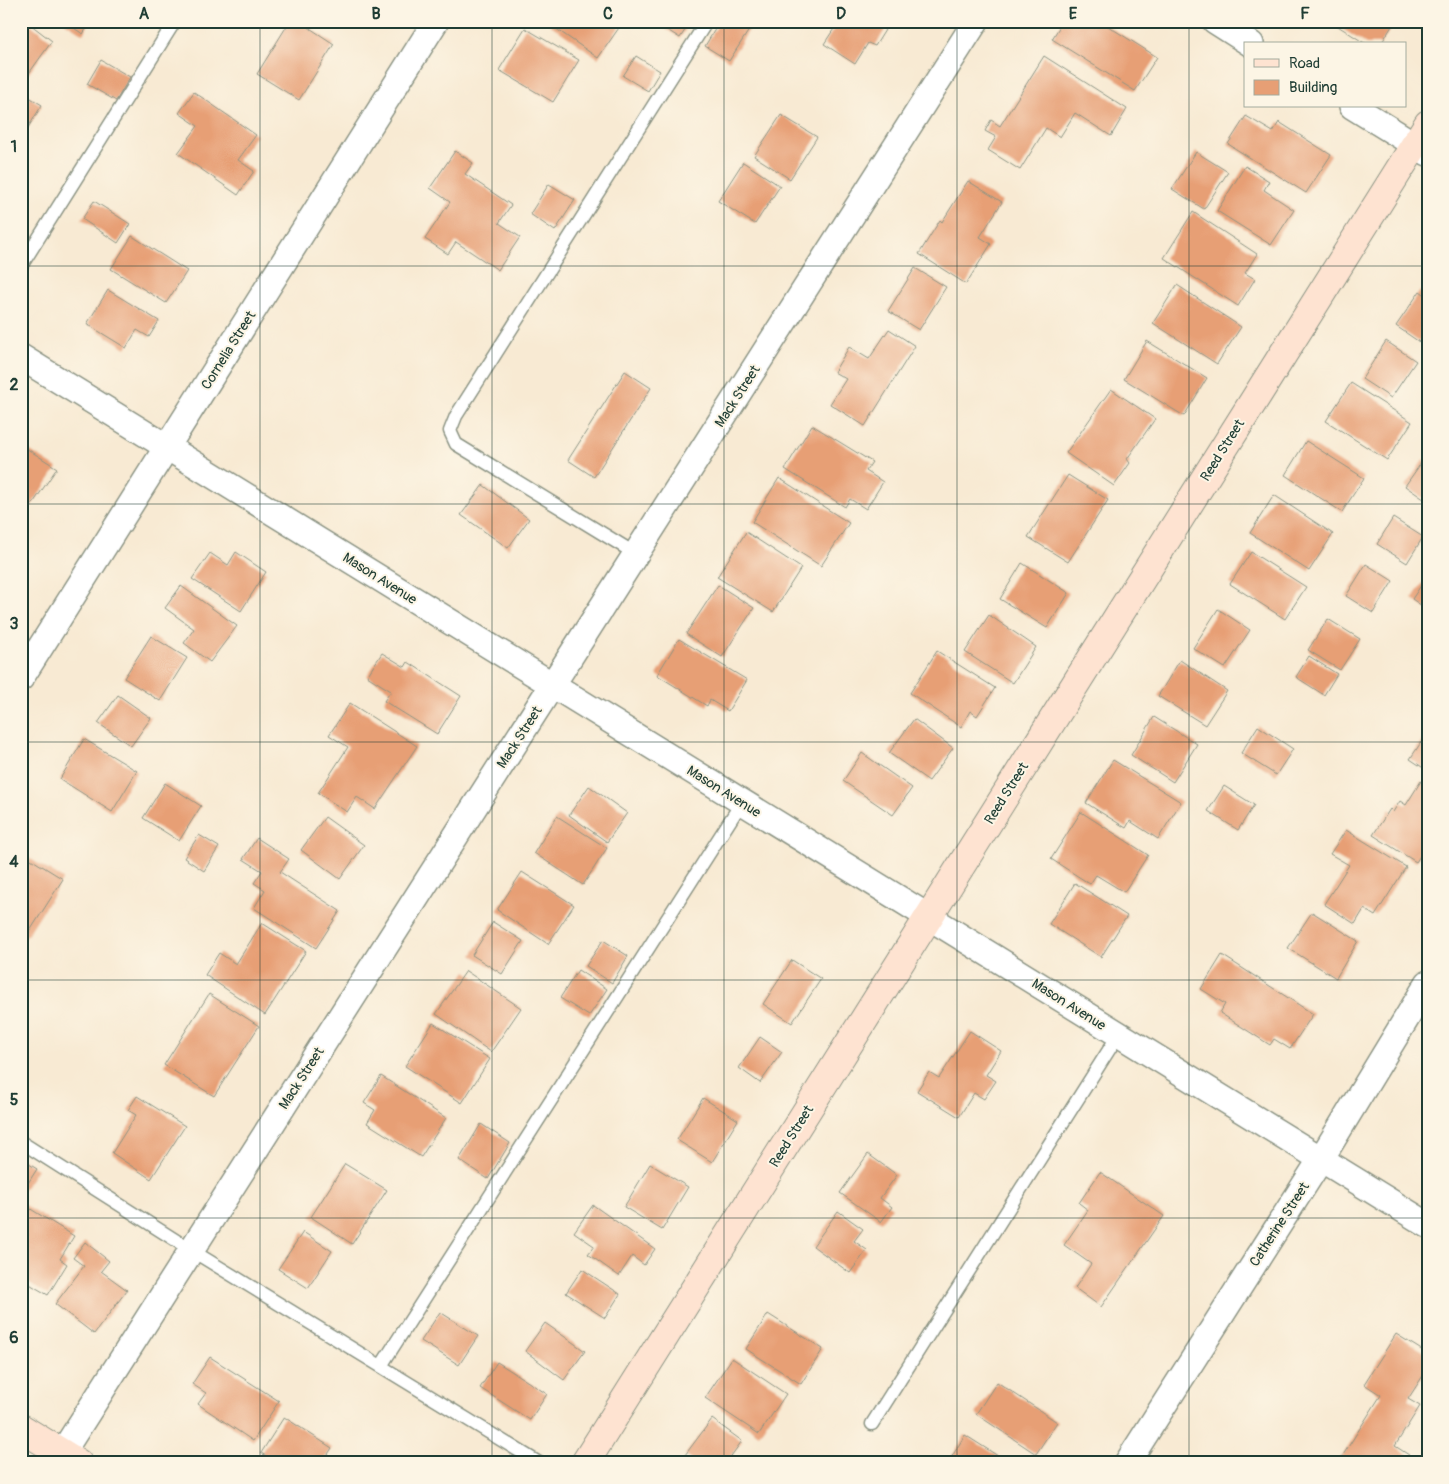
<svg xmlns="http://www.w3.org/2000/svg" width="1449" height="1484" font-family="Pangolin,sans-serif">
<rect width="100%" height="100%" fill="#fcf5e5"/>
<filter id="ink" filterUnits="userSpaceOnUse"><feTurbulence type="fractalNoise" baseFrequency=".02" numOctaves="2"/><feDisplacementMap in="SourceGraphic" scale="10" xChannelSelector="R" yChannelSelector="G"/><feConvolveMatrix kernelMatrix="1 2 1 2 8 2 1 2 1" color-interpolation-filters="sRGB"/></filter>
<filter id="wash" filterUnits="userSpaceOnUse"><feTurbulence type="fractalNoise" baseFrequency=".0096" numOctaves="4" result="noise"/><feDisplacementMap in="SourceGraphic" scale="20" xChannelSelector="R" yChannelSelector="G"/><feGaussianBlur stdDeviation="1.12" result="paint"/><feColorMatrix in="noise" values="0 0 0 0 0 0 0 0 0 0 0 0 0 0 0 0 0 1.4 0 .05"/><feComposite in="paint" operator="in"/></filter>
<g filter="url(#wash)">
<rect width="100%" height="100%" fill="#f8ead3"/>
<g id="blocks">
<!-- building -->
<path fill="#e79f75" d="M26,21L52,41L27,76L21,72V28Z
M63,21H91L83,34Z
M290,21H299L334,44L299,100L257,74Z
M545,21H621L623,22L598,58Z
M653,21H691L680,38Z
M720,21H742L751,27L729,61L705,46Z
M839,21H871L885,30L875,46L868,43L855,64L824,44Z
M1063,21H1100L1157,57L1135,91L1052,39Z
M1330,21H1395L1381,44H1366Z
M525,28L579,60L553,102L499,70Z
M636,56L660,71L648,91L623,76Z
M1044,56L1127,109L1111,136L1075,113L1060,137L1046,128L1020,170L988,150L996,137L985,131L991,120L1000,126Z
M101,60L130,77L116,101L87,84Z
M21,92L42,105L21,139Z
M194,92L256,135L238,160L254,171L238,195L178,153L198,126L179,113Z
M781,115L817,137L790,179L754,156Z
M1246,116L1273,132L1279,122L1331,155L1306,193L1228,144Z
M455,151L473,163L465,174L511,205L499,223L520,237L498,270L456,242L448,254L425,239L450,202L430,188Z
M1196,152L1228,172L1204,209L1172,189Z
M743,162L780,186L755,224L718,201Z
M1245,166L1269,181L1264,190L1294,210L1271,245L1217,211Z
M968,181L1002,202L980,237L991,244L966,284L919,254L940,220L942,222Z
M549,184L575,200L555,231L530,214Z
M94,201L130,224L118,243L82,219Z
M1193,212L1257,254L1245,273L1255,279L1238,306L1164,258Z
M21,232L27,236L21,245Z
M132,236L187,271L166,303L111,269Z
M915,268L946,287L919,330L888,311Z
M1177,285L1241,327L1217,364L1153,323Z
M108,290L159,321L149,337L137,330L126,348L87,324Z
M1420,291L1428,297V348L1396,326Z
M889,329L915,346L865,426L830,404L846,379L834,372L849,347L869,359Z
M1147,341L1207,378L1184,416L1124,379Z
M1386,341L1416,361L1391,398L1362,379Z
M625,371L651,388L594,477L568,460Z
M1351,383L1412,422L1387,460L1326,421Z
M1111,389L1155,419L1127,459L1130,463L1114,486L1066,453Z
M812,425L872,462L866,471L883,482L866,509L850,499L845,507L785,469Z
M1306,441L1364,478L1342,512L1285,475Z
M21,445L57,468L21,521Z
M1424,459L1428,462V502L1405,486Z
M1068,475L1108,500L1068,562L1028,537Z
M779,478L849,523L821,566L752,522Z
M483,485L529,519L508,548L461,515Z
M1274,495L1333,534L1309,571L1250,533Z
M1393,518L1423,537L1407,563L1377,544Z
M746,532L801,568L773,612L717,577Z
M236,552L266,572L241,611L192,579L210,553L228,565Z
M1251,552L1306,587L1285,619L1230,584Z
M1022,563L1069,593L1047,628L1000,599Z
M1366,564L1393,581L1373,613L1346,596Z
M1428,575V610L1412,599Z
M718,585L754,608L722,657L686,634Z
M181,586L237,626L210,662L184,643L194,629L165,608Z
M1218,609L1250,630L1225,668L1193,648Z
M989,615L1036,647L1013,683L965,652Z
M1328,619L1360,639L1340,670L1308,650Z
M151,636L187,658L160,701L124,678Z
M679,639L747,680L728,711L710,700L707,706L657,675Z
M937,651L995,688L977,716L970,711L961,727L910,693Z
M382,653L405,667L408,662L461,696L437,734L384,701L391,691L367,676Z
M1309,656L1337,674L1324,695L1296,677Z
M1180,660L1227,691L1205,725L1158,696Z
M118,695L151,718L131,746L98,723Z
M350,703L417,746L375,809L357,797L347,812L318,793L348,747L329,735Z
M1154,717L1197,744L1173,782L1131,755Z
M914,719L953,748L929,781L889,753Z
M1258,726L1293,749L1276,775L1241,753Z
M1428,732V771L1410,759Z
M84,739L137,771L112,812L60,779Z
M862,753L912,788L893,815L843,781Z
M1113,760L1181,802L1158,839L1130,821L1126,828L1086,803Z
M1421,781L1428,786V844L1416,862L1373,835L1390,809L1393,812L1400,801L1406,805Z
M165,783L201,806L179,841L143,818Z
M589,786L627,813L607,842L569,815Z
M1224,786L1254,805L1238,830L1208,811Z
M1081,812L1148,855L1124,892L1096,875L1090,884L1051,859Z
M557,816L607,848L583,885L534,853Z
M325,817L364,845L340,879L301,850Z
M1346,830L1406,867L1375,916L1364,909L1355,924L1324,904L1349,865L1330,854Z
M199,835L219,847L204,871L184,858Z
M257,838L289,859L280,872L340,911L316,948L254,908L265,890L254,883L262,871L243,859Z
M21,853L63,879L21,945Z
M522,872L574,905L548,944L497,910Z
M1075,883L1127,916L1101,957L1049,924Z
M1312,912L1358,941L1336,978L1288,948Z
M493,922L523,941L502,974L472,955Z
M262,923L306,951L265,1015L205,975L219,953L236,964Z
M603,940L628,956L612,983L586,966Z
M1222,955L1313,1014L1290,1049L1274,1039L1270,1045L1220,1013L1225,1004L1201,989Z
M792,960L821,979L792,1023L763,1004Z
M578,970L607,989L589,1016L560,998Z
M466,971L521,1008L491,1052L436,1014Z
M209,994L259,1026L214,1096L164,1065Z
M433,1023L490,1059L462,1103L405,1066Z
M970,1031L1001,1051L986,1075L996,1081L984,1099L974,1093L959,1117L917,1091L929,1072L939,1078Z
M760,1037L782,1052L760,1083L739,1068Z
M21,1053L29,1059L21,1071Z
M381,1076L446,1118L421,1157L367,1123L375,1110L364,1103Z
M137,1096L185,1126L151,1179L112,1153L136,1115L128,1110Z
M703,1098L738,1120L712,1162L677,1140Z
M481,1124L510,1143L488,1179L459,1160Z
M868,1154L897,1175L880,1198L892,1207L881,1222L840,1193Z
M21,1159L37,1169L21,1194Z
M345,1164L387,1190L352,1244L311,1217Z
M650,1164L688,1187L662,1230L624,1207Z
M1100,1172L1164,1216L1101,1307L1075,1288L1091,1264L1064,1245L1088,1210L1079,1203Z
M21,1203L74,1236L60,1259L67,1264L48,1295L21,1279Z
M593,1205L655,1249L644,1265L632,1256L619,1276L588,1254L594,1246L574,1232Z
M838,1211L863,1229L854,1241L867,1250L850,1273L813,1246Z
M303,1232L332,1251L308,1288L278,1269Z
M85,1242L109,1261L101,1271L127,1290L94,1334L55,1304L84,1266L73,1258Z
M582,1269L620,1294L605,1318L566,1293Z
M440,1312L478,1336L459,1365L421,1341Z
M768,1314L823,1349L801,1384L746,1349Z
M545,1323L585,1351L564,1380L525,1351Z
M1396,1334L1428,1354V1368L1408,1399L1420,1406L1395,1446L1412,1457L1408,1463H1338L1381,1395L1364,1384Z
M210,1357L279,1401L253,1441L198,1404L206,1393L192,1384Z
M732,1358L786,1394L759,1434L705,1398Z
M497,1362L547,1394L530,1420L480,1388Z
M997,1382L1057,1422L1036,1454L976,1414Z
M284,1417L332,1448L322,1463H278L261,1453Z
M712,1419L742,1441L726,1463H696L685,1455Z
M965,1435L1009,1463H948Z"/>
</g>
</g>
<g filter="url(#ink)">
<use href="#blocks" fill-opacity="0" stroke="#8c9484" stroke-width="1"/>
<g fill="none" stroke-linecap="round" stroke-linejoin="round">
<defs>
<path id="lane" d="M21,266L175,21
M636,554L456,444L450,431L456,416L707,21
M21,1142L191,1250L539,1463
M381,1366L742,802
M872,1424L1119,1034"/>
<path id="street" d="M1215,21L1251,44
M1352,106L1428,153
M21,357L1428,1225
M21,678L436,21
M62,1453L976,21
M1127,1463L1321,1159L1428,983"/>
<path id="secondary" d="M21,1428L78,1463
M585,1463L1428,124"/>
</defs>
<!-- lane casing -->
<use href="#lane" stroke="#8c9484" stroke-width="15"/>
<!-- street casing -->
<use href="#street" stroke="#8c9484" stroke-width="28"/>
<!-- secondary casing -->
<use href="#secondary" stroke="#8c9484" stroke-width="30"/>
<!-- lane -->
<use href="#lane" stroke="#fff" stroke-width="12"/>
<!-- street -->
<use href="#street" stroke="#fff" stroke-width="25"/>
<!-- secondary -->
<use href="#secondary" stroke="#fee3d1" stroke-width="28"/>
</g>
</g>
<!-- grid -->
<path fill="none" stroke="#1f3d34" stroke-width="1" stroke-opacity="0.55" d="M260,21V1463M492,21V1463M724,21V1463M957,21V1463M1189,21V1463M21,266H1428M21,504H1428M21,742H1428M21,980H1428M21,1218H1428"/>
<g text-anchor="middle" stroke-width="4" stroke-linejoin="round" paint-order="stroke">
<!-- street labels -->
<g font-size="14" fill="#1f3d34" stroke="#fcf5e5">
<text transform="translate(228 350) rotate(-58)" y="5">Cornelia Street</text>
<text transform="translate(737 396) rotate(-57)" y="5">Mack Street</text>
<text transform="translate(1222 450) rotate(-58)" y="5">Reed Street</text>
<text transform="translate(380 578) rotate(32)" y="5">Mason Avenue</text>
<text transform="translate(519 737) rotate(-57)" y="5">Mack Street</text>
<text transform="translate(724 791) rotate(32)" y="5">Mason Avenue</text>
<text transform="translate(1006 793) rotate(-58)" y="5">Reed Street</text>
<text transform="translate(1069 1004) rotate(32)" y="5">Mason Avenue</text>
<text transform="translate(301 1078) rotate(-57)" y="5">Mack Street</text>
<text transform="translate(791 1136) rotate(-58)" y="5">Reed Street</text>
<text transform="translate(1279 1224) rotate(-57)" y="5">Catherine Street</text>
</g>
</g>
<!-- margin -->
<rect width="1449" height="1484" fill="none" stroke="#fcf5e5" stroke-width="55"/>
<!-- legend -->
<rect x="1244" y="42" width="162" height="65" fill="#fcf5e5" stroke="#a4ab9e"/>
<rect x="1254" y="59" width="25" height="8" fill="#fee3d1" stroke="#a4ab9e"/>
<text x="1289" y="68" font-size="15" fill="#1f3d34">Road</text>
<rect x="1254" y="80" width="25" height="15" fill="#e79f75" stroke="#a4ab9e"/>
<text x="1289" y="92" font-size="15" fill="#1f3d34">Building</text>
<rect x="28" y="28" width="1394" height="1428" fill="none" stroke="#1f3d34" stroke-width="2"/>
<g font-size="16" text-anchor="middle" font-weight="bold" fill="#1f3d34">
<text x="144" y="19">A</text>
<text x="376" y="19">B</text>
<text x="608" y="19">C</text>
<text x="841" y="19">D</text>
<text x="1073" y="19">E</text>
<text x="1305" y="19">F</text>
<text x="14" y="152">1</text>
<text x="14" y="390">2</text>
<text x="14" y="629">3</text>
<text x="14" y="867">4</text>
<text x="14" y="1105">5</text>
<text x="14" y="1343">6</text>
</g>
</svg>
